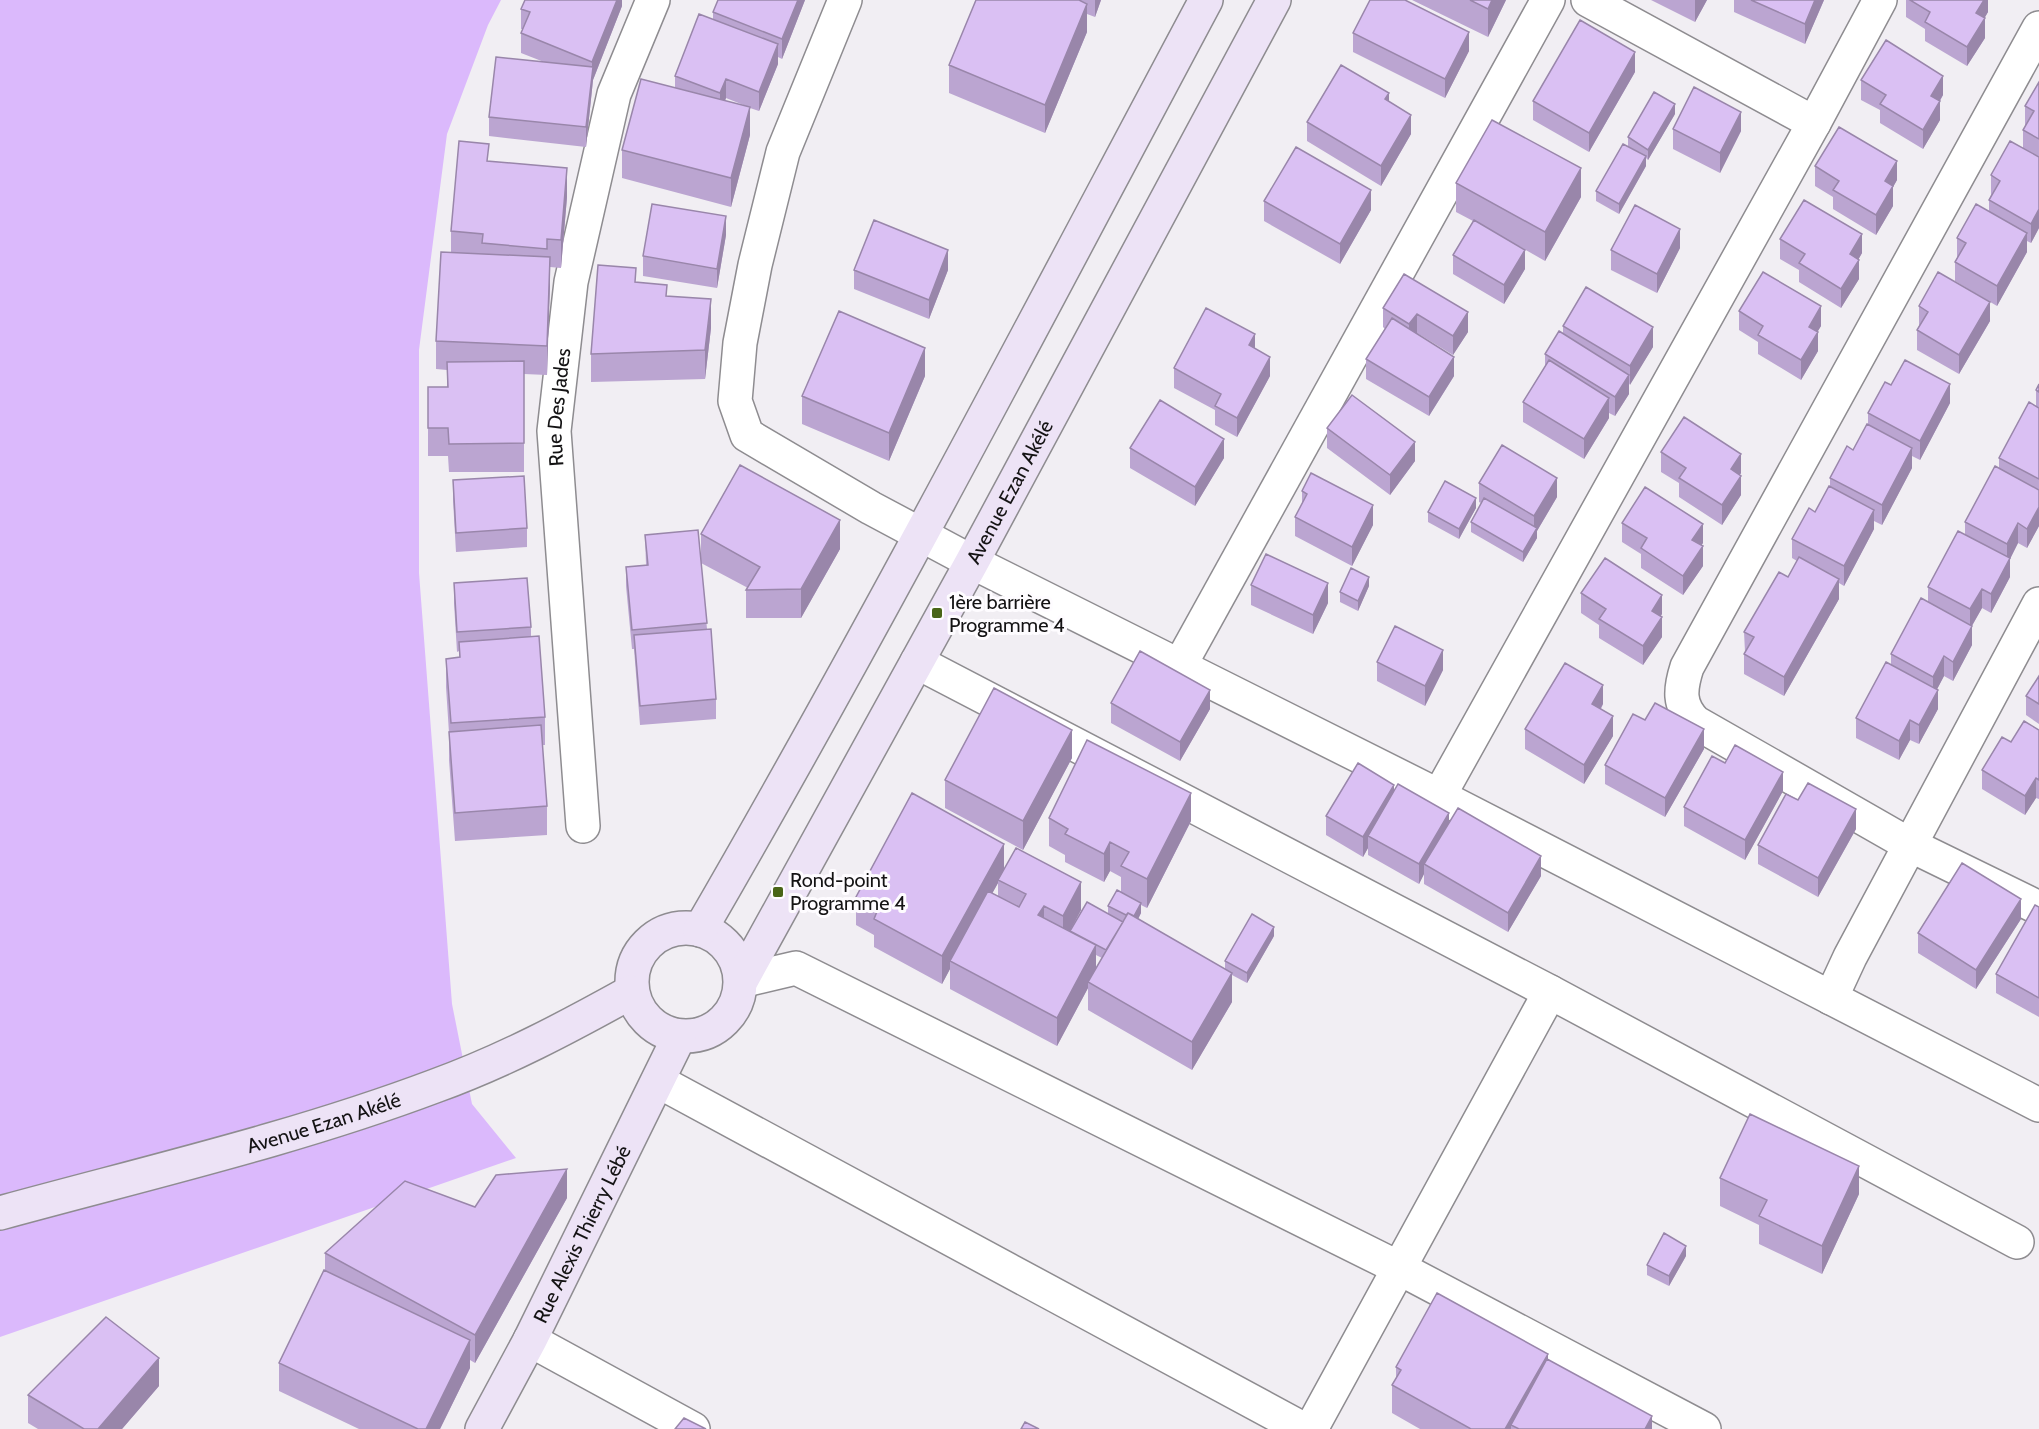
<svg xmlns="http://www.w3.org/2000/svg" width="2039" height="1429" font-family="Cabin,sans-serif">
<rect width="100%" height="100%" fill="#f1eef3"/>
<!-- green -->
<path fill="#dbb9fc" d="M0,0H501L488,25L447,134L419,350V573L452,1004L472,1104L516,1158L0,1337Z"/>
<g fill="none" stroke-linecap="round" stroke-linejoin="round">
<defs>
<g id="street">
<path d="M845,0L783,152L755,265L740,343L735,401L747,435L871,508L972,562L1439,796L2039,1105"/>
<path d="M1588,0L1814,123"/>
<path d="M2039,28L1687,667C1680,689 1678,705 1695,722L1910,845L2039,908"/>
<path d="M917,662L1550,992L2017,1242"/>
<path d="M1180,665L1548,0"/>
<path d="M1439,796L1814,123L1880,0"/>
<path id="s1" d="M583,826L554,431L571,282L614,94L653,0"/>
<path d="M741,981L796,968L1397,1267L1704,1429"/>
<path d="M1831,998L1850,957L2039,604"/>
<path d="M658,1081L1303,1429"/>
<path d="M530,1340L693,1429"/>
<path d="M1311,1429L1550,992"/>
</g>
<g id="secondary">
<circle cx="686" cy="982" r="54"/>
<path d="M700,930C877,625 1040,311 1206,0"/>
<path id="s2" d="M741,981L972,562L1274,0"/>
<path id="s3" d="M0,1213C146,1173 294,1139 435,1086C504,1061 568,1027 631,992"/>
<path id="s4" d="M482,1429L530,1340L679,1037"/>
</g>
</defs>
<!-- street casing -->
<use href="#street" stroke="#8e8c90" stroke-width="36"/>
<!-- secondary casing -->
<use href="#secondary" stroke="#8e8c90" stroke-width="36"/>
<!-- street -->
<use href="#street" stroke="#fff" stroke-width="33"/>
<!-- secondary -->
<use href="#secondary" stroke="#ede3f6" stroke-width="33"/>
</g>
<!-- wall -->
<path fill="#bba5d1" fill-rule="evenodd" d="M622,0V6L593,80L586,147L489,136V117L544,62L521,53V33L523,29H521V9Z
M718,0H805L782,59L778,57V64L759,111L750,108V135L731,207L622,178V150L675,88V76L713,19V12ZM726,98L746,106L725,101Z
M976,0H1101L1095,17L1087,14V32L1045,133L949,93V65Z
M1412,0H1506L1488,37Z
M1651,0H1707L1695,22Z
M1734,0H1824L1805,44L1734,12Z
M1906,0H1988V12L1984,18L1985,38L1967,66L1925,41V29L1906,17Z
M1353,33L1469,51L1445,98L1353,52Z
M1635,72L1589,152L1533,120V101Z
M1861,80L1943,95L1940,101V120L1923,149L1880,123V110L1861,100Z
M2039,82V228L2031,243L2027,241V252L1997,306L1955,281V262L1957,258V238L1989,211V200L1991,195V175L2023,148V130L2026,126L2025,125V106Z
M1389,101L1411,134L1381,186L1307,141V122Z
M1675,114L1648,160L1646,158V166L1619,214L1596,201V191L1628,146V137Z
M1673,129L1741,131L1720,173L1673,149Z
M489,161L567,197L561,268L550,267L547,375L524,374V472H449L448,456H428V387H447V370L436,369V341L451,252V231Z
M1815,166L1897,180L1893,187V206L1876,235L1833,209V197L1815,186Z
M1456,183L1581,197L1545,261L1519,246L1525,269L1504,304L1453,274V255L1473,221L1456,212Z
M1264,201L1371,210L1340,264L1264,221Z
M726,235L717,288L643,276V256Z
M1780,239L1862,253L1858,260L1859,279L1841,308L1799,282V270L1780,259Z
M1680,248L1657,293L1611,270V250Z
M854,270H948L929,319L854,289Z
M1404,274L1468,332L1453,355L1417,333L1454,376L1429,416L1366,379V359L1385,329L1383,327V308Z
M636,282L711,328L705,379L591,382V354Z
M1919,306L1990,321L1959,374L1917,350V330L1919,326Z
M1739,311L1821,326L1817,332L1818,351L1801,380L1758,354V342L1739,330Z
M1563,326L1653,347L1629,385V394L1615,416L1609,413V418L1584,459L1523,422V402L1545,367V354L1563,334Z
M1255,349L1270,376L1237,437L1215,425V410L1174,388V368Z
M925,376L889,461L802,424V396Z
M2039,384V526L2027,548L2018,543L2010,559V577L1991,613L1982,608L1972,626V645L1953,681L1944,676L1937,689L1938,709L1919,744L1910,740L1899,760L1856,738V718L1891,665V654L1928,602V587L1965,535V522L1999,468V458L2036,406V390Z
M1891,385L1950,403L1920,460L1912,456V468L1882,525L1874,521V529L1844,586L1839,583V599L1784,696L1744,674V654L1745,652L1744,632L1788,577L1797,561L1792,558V539L1815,512L1830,486V478L1853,450L1868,425V413Z
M1327,428L1415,461L1390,495L1327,448Z
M1130,448L1224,458L1195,506L1130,468Z
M1661,452L1741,473L1740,475L1741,495L1722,525L1679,497V483L1661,472Z
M453,480L527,528V547L456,552L453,500Z
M1479,483L1557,497L1537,531V538L1523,562L1471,532V522L1481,503L1479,502Z
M1302,491L1373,525L1352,566L1295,536V517L1302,505Z
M1476,508L1459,539L1428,522V512Z
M1622,523L1703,543L1701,545L1703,566L1683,595L1641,568V554L1622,542Z
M701,534L840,549L801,618H746V590L748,588L701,563L707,629L716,699V719L640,725L634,649H632L626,586V567L646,565L645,535L701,559Z
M454,583L531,627V636L545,717V745H542L547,806V835L455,841L449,760V733L446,687V659L459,657V651L457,652L454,603Z
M1251,585L1328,603L1313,634L1251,605Z
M1369,586L1358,611L1340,602V592Z
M1581,593L1662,614L1660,616L1662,637L1643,665L1599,638V625L1581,613Z
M1377,662L1443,670L1425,706L1377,681Z
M2039,676V724L2026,715V696Z
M1111,703L1210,709L1180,761L1111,723Z
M1603,704L1601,709L1613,736L1584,784L1525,749V729Z
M1645,720L1704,749L1665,817L1605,784V765Z
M2039,730V799L2036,798L2025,815L1982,789V770L2011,742Z
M1072,758L1023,850L945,808V780Z
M1725,763L1783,791L1745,860L1684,826V807Z
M1394,790L1449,823L1541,876L1508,932L1424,884V874L1419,884L1368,855V848L1363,857L1326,835V816Z
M1049,818L1191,821L1147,908L1141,905V913L1138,919L1225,969V961L1274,936L1247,983L1232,975V1002L1192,1070L1088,1010V988L1057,1046L950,989V969L942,984L874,947V935L856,925V897L1004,869L1081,910L1070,931L1108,914V906L1121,893V877L1110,871L1104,882L1065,862V855L1049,846ZM998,883V896L992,893ZM1096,955L1102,958L1096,968Z
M1856,829L1818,897L1758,864V845Z
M2039,907V1017L1996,993V974Z
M2021,919L1976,989L1918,953V933Z
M1720,1178L1859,1194L1822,1274L1759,1244V1225L1720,1206Z
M567,1198L475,1363L470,1360V1368L440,1429H359L279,1391V1363L325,1270V1253L475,1207Z
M1686,1256L1669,1286L1647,1275V1265Z
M1548,1359L1652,1429H1420L1392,1413V1385L1396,1378V1367Z
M159,1386L122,1429H38L28,1423V1395Z"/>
<!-- shaded-wall -->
<path fill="#9986aa" d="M617,0H622V6L593,80L586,147V127L592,73V62Z
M798,0H805L782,59V39Z
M1095,0H1101L1095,17Z
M1492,0H1506L1488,37V9Z
M1695,0H1707L1695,22Z
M1815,0H1824L1805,44V24Z
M1984,0H1988V12L1976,33V13Z
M1087,4V32L1045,133V105Z
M1985,18V38L1967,66V47Z
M1469,32V51L1445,98V79Z
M778,44V64L759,111V92Z
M1635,52V72L1589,152V133Z
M1943,76V95L1931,115V96Z
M726,79V98L720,112V93Z
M1389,93V112L1385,99Z
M1940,101V120L1923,149V130Z
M1675,104V114L1648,160V150Z
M750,107V135L731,207V178Z
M1741,112V131L1720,173V153Z
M1411,115V134L1381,186V166Z
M1646,156V166L1619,214V204Z
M1897,161V180L1893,187V206L1876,235V215L1885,181Z
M567,168V197L561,268V240Z
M1581,168V197L1545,261V232Z
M1371,190V210L1340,264V244Z
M2039,209V228L2031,243V224Z
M726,216V235L717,288V269Z
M1680,229V248L1657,293V274Z
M2027,233V252L1997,306V286Z
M1862,234V253L1850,274V254Z
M948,250V270L929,319V300Z
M1525,250V269L1504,304V285Z
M550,257V285L547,375V346Z
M1859,260V279L1841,308V289Z
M711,299V328L705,379V350Z
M1990,302V321L1959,374V355Z
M1821,306V326L1809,346V327Z
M1468,312V332L1453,355V336Z
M1417,314V333L1409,343V324Z
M1653,327V347L1630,385V366Z
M1818,332V351L1801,380V360Z
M1255,334V353L1249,345Z
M925,348V376L889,461V433Z
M1270,357V376L1237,437V418Z
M1454,357V376L1429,416V397Z
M1629,375V394L1615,416V397Z
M1950,384V403L1920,460V441Z
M1609,398V418L1584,459V439Z
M1224,439V458L1195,506V487Z
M1415,442V461L1390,495V475Z
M1912,448V468L1882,525V505Z
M1741,454V473L1731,489V469Z
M1741,476V495L1722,525V505Z
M1557,478V497L1537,531V538L1523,562V552L1534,532V516Z
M1476,498V508L1459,539V529Z
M1373,505V525L1352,566V547Z
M2039,507V526L2027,548V529Z
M1874,510V529L1844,586V566Z
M840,520V549L801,618V589Z
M2018,523V543L2010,559V577L1991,613V594L2007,563V544Z
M1703,524V543L1692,559V540Z
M1703,546V566L1683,595V576Z
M1369,577V586L1358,611V601Z
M1839,579V599L1784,696V677Z
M1328,583V603L1313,634V615Z
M1982,589V608L1970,629V609Z
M1662,595V614L1652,630V611Z
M1662,617V637L1643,665V646Z
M1972,626V645L1953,681V662Z
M1443,650V670L1425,706V686Z
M1944,656V676L1933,697V677Z
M1603,685V704L1592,723V704Z
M1210,690V709L1180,761V742Z
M1938,690V709L1919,744V725Z
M1613,716V736L1584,784V765Z
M1910,720V740L1899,760V741Z
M1704,729V749L1665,817V798Z
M1072,730V758L1023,850V821Z
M1783,772V791L1745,860V840Z
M2036,778V798L2025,815V796Z
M1394,785V804L1368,836V848L1363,857V837Z
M1191,793V821L1147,908V879Z
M1856,809V829L1818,897V878Z
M1449,813V832L1424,864V874L1419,884V864Z
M1110,842V871L1104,882V854Z
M1004,844V872L998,880V883L954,963L950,961V969L942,984V956Z
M1541,856V876L1508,932V913Z
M1081,882V910L1063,944V916Z
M2021,899V919L1976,989V970Z
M1141,903V913L1133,929V919Z
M1044,906V934L1038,915Z
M1274,927V936L1247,983V973Z
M1096,945V974L1088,982V988L1057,1046V1018Z
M1232,973V1002L1192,1070V1042Z
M1859,1166V1194L1822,1274V1246Z
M567,1169V1198L475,1363V1335Z
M1686,1246V1256L1669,1286V1276Z
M470,1340V1368L440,1429H426Z
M1548,1354V1382L1511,1425V1429H1505Z
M159,1358V1386L122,1429H98Z
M1652,1416V1429H1645Z"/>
<!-- building -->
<path fill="#dac0f3" stroke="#9986aa" stroke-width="1.5" d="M525,0H617L592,62L521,33L530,12L521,9Z
M718,0H798L782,39L713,12Z
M976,0H1079L1087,4L1045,105L949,65Z
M1370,0H1405L1469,32L1445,79L1353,33Z
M1470,0H1492L1488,9Z
M1751,0H1815L1805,24Z
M1910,0H1984L1976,13L1985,18L1967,47L1925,22L1930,12Z
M699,14L778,44L759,92L726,79L720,93L675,76Z
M1580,20L1635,52L1589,133L1533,101Z
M1886,40L1943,76L1931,96L1940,101L1923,130L1880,104L1886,95L1861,80Z
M496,57L593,67L586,127L489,117Z
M1341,65L1389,93L1385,99L1411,115L1381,166L1307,122Z
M641,79L750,107L731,178L622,150Z
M2039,82V139L2023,130L2034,111L2025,106Z
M1694,87L1741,112L1720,153L1673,129Z
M1654,92L1675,104L1648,150L1628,137Z
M1492,120L1581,168L1545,232L1456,183Z
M1839,127L1897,161L1885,181L1893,186L1876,215L1833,190L1839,181L1815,166Z
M459,141L489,144L487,161L567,168L561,240L547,239V249L482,243L483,234L451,231Z
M2010,141L2039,157V209L2031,224L1989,200L2000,181L1991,175Z
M1623,144L1646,156L1619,204L1596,191Z
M1296,147L1371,190L1340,244L1264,201Z
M1804,200L1862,234L1850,254L1859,260L1841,289L1799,263L1805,254L1780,239Z
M652,204L726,216L717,269L643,256Z
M1976,204L2027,233L1997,286L1955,262L1966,243L1957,238Z
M1635,205L1680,229L1657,274L1611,250Z
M874,220L948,250L929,300L854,270Z
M1474,220L1525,250L1504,285L1453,255Z
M441,252L550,257L547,346L436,341Z
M598,265L636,268L635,282L667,285L666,296L711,299L705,350L591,354Z
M1763,272L1821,306L1809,327L1818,332L1801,360L1758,335L1763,326L1739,311Z
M1938,272L1990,302L1959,355L1917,330L1928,312L1919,306Z
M1404,274L1468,312L1453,336L1417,314L1409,324L1383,308Z
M1586,287L1653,327L1630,366L1563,326Z
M1206,308L1255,334L1249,345L1270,357L1237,418L1215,406L1221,394L1174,368Z
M839,311L925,348L889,433L802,396Z
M1392,318L1454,357L1429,397L1366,359Z
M1559,331L1629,375L1615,397L1545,354Z
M1549,360L1609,398L1584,439L1523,402Z
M1905,360L1950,384L1920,441L1868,413L1885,382L1891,385Z
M524,361V443L449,444L448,428H428V387H448L447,362Z
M2039,384V392L2036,390Z
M1352,395L1415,442L1390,475L1327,428Z
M1160,400L1224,439L1195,487L1130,448Z
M2029,402L2039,408V479L1999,458Z
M1684,417L1741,454L1731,469L1741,476L1722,505L1679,478L1686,468L1661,452Z
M1867,424L1912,448L1882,505L1830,478L1847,446L1853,450Z
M1502,445L1557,478L1534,516L1479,483Z
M740,465L840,520L801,589L746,590L760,567L701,534Z
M1995,466L2039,490V507L2027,529L2018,523L2007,544L1965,522Z
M1311,473L1373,505L1352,547L1295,517L1307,494L1302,491Z
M524,476L527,528L456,533L453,480Z
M1445,481L1476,498L1459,529L1428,512Z
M1829,486L1874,510L1844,566L1792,539L1809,508L1815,512Z
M1645,487L1703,524L1692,540L1703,546L1683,576L1641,548L1647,538L1622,523Z
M1484,498L1537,528L1523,552L1471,522Z
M698,530L707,623L632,630L626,567L648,565L645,535Z
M1958,531L2010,558L1991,594L1982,589L1970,609L1928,587Z
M1266,554L1328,583L1313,615L1251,585Z
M1799,557L1839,579L1784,677L1744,654L1754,637L1744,632L1779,572L1788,577Z
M1605,558L1662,595L1652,611L1662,617L1643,646L1599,619L1606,609L1581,593Z
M1351,568L1369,577L1358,601L1340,592Z
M527,578L531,627L457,632L454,583Z
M1921,598L1972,626L1953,662L1944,656L1933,677L1891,654Z
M1395,626L1443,650L1425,686L1377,662Z
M711,629L716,699L640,706L634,635Z
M539,636L545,717L451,723L446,659L460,657L459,642Z
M1140,651L1210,690L1180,742L1111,703Z
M1886,662L1938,690L1919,725L1910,720L1899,741L1856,718Z
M1565,663L1603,685L1592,704L1613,716L1584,765L1525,729Z
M2039,676V704L2026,696Z
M994,688L1072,730L1023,821L945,780Z
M1655,703L1704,729L1665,798L1605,765L1633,714L1645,720Z
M2024,721L2039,730V780L2036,778L2025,796L1982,770L2002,737L2011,742Z
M541,725L547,806L455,813L449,732Z
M1087,740L1191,793L1147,879L1121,866L1129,852L1110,842L1104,854L1065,834L1068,829L1049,818Z
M1735,745L1783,772L1745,840L1684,807L1712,756L1725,763Z
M1358,763L1394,785L1363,837L1326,816Z
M1808,783L1856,809L1818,878L1758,845L1786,794L1798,800Z
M1398,784L1449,813L1419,864L1368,836Z
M912,793L1004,844L942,956L874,919L878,909L856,897Z
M1458,808L1541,856L1508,913L1424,864Z
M1016,848L1081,882L1063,916L1044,906L1038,915L1096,945L1057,1018L950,961L988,891L1019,907L1026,894L998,880Z
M1962,863L2021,899L1976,970L1918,933Z
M1117,890L1141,903L1134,916L1128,913L1126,915L1108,906Z
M1087,902L1123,922L1106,950L1070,931Z
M2035,905L2039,907V998L1996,974Z
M1128,913L1232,973L1192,1042L1088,982Z
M1252,914L1274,927L1247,973L1225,961Z
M1750,1114L1859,1166L1822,1246L1759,1216L1767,1200L1720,1178Z
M567,1169L475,1335L325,1253L405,1181L475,1207L496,1175Z
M1664,1233L1686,1246L1669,1276L1647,1265Z
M324,1270L470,1340L426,1429H418L279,1363Z
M1437,1293L1548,1354L1505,1429H1471L1392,1385L1401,1370L1396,1367Z
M106,1317L159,1358L98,1429H84L28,1395Z
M1547,1359L1652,1416L1645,1429H1519L1511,1425Z
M684,1418L706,1429H675Z
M1025,1422L1039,1429H1021Z"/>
<!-- markers -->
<g fill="#496517" stroke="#fefcff" stroke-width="2">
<rect x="931" y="607" width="12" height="12" rx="3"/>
<rect x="772" y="886" width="12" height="12" rx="3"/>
</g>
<g text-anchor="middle" stroke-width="6" stroke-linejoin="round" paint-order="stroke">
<!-- street labels -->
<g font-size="20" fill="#141314" stroke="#fefcff">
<text dy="7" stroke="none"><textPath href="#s1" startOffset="420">Rue Des Jades</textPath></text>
<text dy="7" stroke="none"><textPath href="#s2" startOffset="558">Avenue Ezan Akélé</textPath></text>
<text dy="7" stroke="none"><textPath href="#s3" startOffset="336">Avenue Ezan Akélé</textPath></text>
<text dy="7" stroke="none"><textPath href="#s4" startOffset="219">Rue Alexis Thierry Lébé</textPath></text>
</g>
<!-- poi labels -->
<g font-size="20" fill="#141314" stroke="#fefcff" text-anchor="start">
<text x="949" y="609">1ère barrière<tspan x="949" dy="23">Programme 4</tspan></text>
<text x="790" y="887">Rond-point<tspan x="790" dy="23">Programme 4</tspan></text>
</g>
</g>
</svg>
